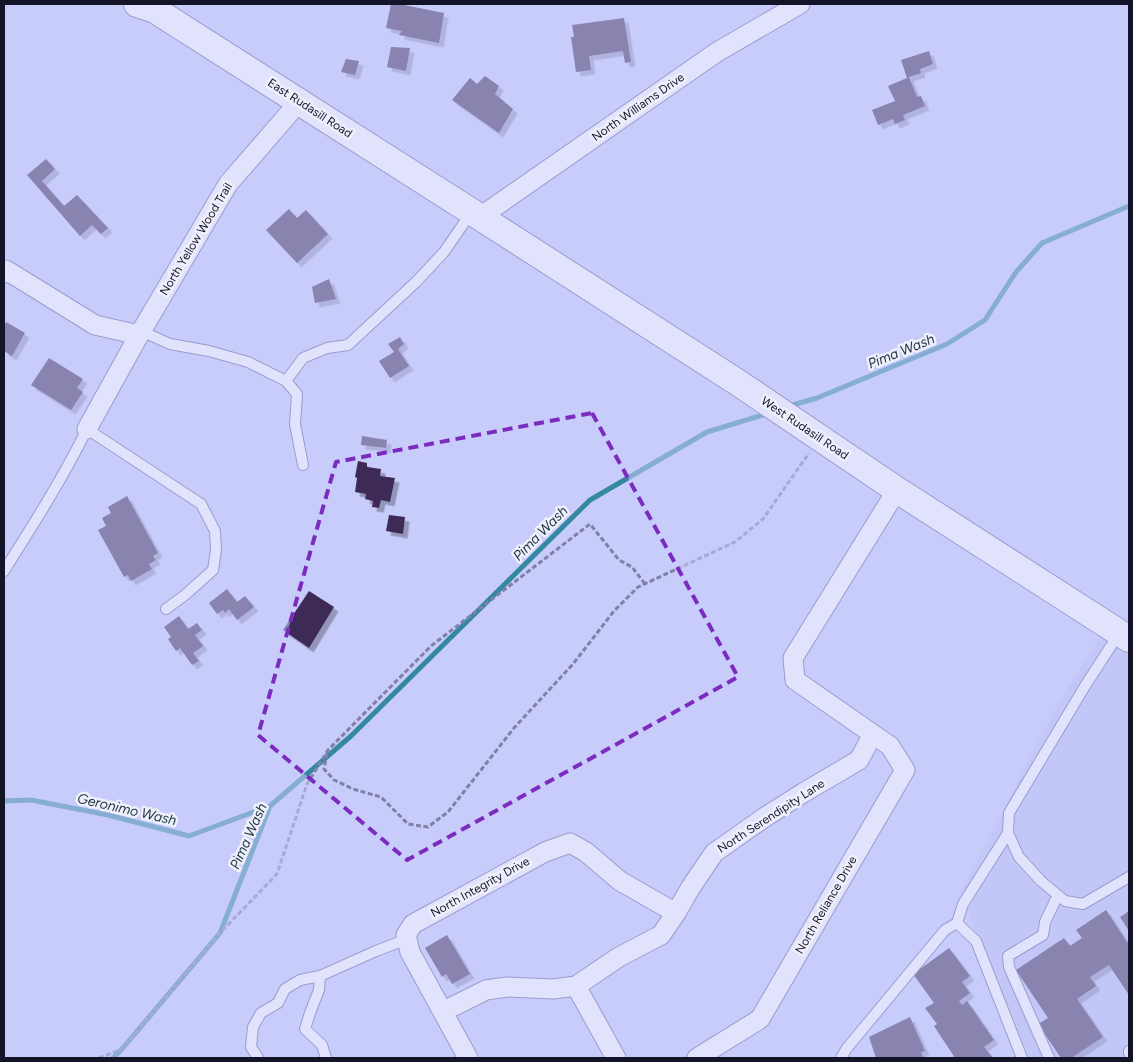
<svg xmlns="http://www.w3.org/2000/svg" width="1133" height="1062" font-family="Figtree,sans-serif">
<defs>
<filter id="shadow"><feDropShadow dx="4.5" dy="4.5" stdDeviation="0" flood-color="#0004"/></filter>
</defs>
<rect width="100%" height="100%" fill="#c8ccfb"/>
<!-- built -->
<path fill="#bcc0f4" d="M1104,631L1129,647V1058H1030L960,893L1060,700Z"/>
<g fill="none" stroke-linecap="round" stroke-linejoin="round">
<!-- stream -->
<path stroke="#3588a1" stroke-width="5" d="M789,406L817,398L947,344L985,320L1016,272L1042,243L1129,206
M4,801L31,800L108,815L189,836L270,806
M113,1058L122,1049L220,933L270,806L351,736L590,500L707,432L769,413"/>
</g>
<!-- building -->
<path fill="#3c2957" filter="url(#shadow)" d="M391,4H399L444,13L439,43L399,35L402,31L386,28Z
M624,18L631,62L625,63L623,51L589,56L591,70L576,72L571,37H574L572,25Z
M391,47L410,48L406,71L387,67Z
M929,51L933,64L920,69L921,73L909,77L917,97L921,96L925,106L903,115L905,120L895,124L893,119L878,125L872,110L895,101L888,86L907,78L901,60Z
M346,59L359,61L355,75L341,72Z
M485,76L499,86L495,94L513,109L499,133L452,100L470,78L477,84Z
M46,159L55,169L42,181L64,206L77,195L108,228L101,234L92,225L80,236L27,175Z
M289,209L297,218L306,210L328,234L297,263L266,230Z
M329,279L336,299L315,303L312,287Z
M6,322L25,333L12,356L4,351V326Z
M400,337L404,344L398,349L409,366L390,378L379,361L394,352L388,344Z
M49,358L83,379L77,388L83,392L71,410L31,385Z
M362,436L387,440L386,448L361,445Z
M358,461L367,463V467L381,469L380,476L395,478L390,502L381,500L379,508L372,507L373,501L365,499L366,494L355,492L357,478L355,477Z
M127,496L158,553L153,556L156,560L149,564L152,569L131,581L128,575L124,577L98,530L106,526L102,518L111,513L108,507Z
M389,515L405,517L403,534L386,531Z
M227,589L237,602L245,596L254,607L237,620L229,609L225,613L223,610L217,614L209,603Z
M309,591L334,607L309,648L283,630Z
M179,616L188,629L197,623L202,630L195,635L203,646L193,653L199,661L192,665L180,648L176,651L168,639L171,637L164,627Z
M1106,910L1129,945V995L1109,965L1090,977L1096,986L1077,999L1103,1037L1071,1058H1061L1038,1024L1048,1018L1016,970L1064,938L1070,946L1082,938L1076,930Z
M1129,911V931L1120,917Z
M447,935L470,974L452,984L446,974L442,977L425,948Z
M949,948L970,976L962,982L970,993L959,1001L962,1005L967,1001L994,1040L984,1047L993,1058H955L934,1026L937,1024L925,1008L934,1003L913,974Z
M910,1017L925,1051L921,1052L923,1058H876L869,1037Z"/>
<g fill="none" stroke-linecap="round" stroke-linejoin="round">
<defs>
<path id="lane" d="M141,331L170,344L209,351L248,362L286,381L297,394L295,424L303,465
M286,381L303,358L327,348L348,345L416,282L444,252L471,213
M4,571C33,525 63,478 87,429L201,504L215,531L216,550L213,570L185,595L166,609
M1120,632L1085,686L1009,813L1008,833L1019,857L1041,881L1065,901L1083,904L1129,877
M957,923L963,904L1008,833
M320,976L319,990L310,1013L305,1029L322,1045L326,1058
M1129,1051V1053
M258,1058L251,1047L253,1027L261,1013L278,1003L285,989L300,980L320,976L376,951L407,939
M841,1058L847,1048L945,930L957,923L976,941L1022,1058
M1049,1058L1009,967L1008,956L1043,935L1045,922L1058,895"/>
<path id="street" d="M480,217L717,52L800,4
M4,273L6,270L95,325L139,335
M87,429L139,335L228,184L299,102
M576,986L616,1058
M444,1011L486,990L507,987L553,989L576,986L619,957L661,935L676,913L691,887L714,853L765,817L803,793L859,760L873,734
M468,1058L410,952L406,935L413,924L545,852L570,843L586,852L620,881L676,913
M697,1058L760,1019L905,770L890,746L795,680L793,658L897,490"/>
<path id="secondary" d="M137,4L155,10L472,212L737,382L897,490L1129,639"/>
</defs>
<!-- lane casing -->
<use href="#lane" stroke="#606296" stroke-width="12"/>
<!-- street casing -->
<use href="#street" stroke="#606296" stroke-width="21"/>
<!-- secondary casing -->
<use href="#secondary" stroke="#606296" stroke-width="28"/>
<!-- path -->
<path stroke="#7f81a6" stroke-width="3" stroke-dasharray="5 2.5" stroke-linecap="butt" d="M327,753L324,769L334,780L353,789L381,797L408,824L428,827L448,812L514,728L573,664L614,611L638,587L735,542L763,519L809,453
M99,1058L122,1049L220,933L277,874L307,784L328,750L431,646L590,524L619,560L632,567L645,584"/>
<!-- lane -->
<use href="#lane" stroke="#fff" stroke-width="10"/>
<!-- street -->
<use href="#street" stroke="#fff" stroke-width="19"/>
<!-- secondary -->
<use href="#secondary" stroke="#fff" stroke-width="26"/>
</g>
<!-- marked area -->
<path d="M0 0H1133V1062H0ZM592,413L738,677L407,860L258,735L336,462Z" fill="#c8ccfb" fill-opacity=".55" fill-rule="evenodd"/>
<path fill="none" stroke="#7b2cbf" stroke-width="4" stroke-dasharray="10 6" stroke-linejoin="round" d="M592,413L738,677L407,860L258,735L336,462Z"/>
<g text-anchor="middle" stroke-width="5" stroke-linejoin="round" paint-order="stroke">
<!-- street labels -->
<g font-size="12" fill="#141429" stroke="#eff0fc">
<text transform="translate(638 107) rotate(-35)" y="4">North Williams Drive</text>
<text transform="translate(310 108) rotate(33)" y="4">East Rudasill Road</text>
<text transform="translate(196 239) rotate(-59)" y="4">North Yellow Wood Trail</text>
<text transform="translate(805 428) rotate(34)" y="4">West Rudasill Road</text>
<text transform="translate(771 816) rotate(-33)" y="4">North Serendipity Lane</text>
<text transform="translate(480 887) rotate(-29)" y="4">North Integrity Drive</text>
<text transform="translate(826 905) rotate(-60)" y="4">North Reliance Drive</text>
</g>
<!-- water labels -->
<g font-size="14" font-style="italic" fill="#1f3941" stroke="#eff0fc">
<text transform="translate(901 351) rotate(-22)" y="5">Pima Wash</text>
<text transform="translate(540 533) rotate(-45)" y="5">Pima Wash</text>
<text transform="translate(127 809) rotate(13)" y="5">Geronimo Wash</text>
<text transform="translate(248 836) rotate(-66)" y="5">Pima Wash</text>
</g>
</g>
<!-- border -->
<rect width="1133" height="1062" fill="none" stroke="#141429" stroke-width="10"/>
</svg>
